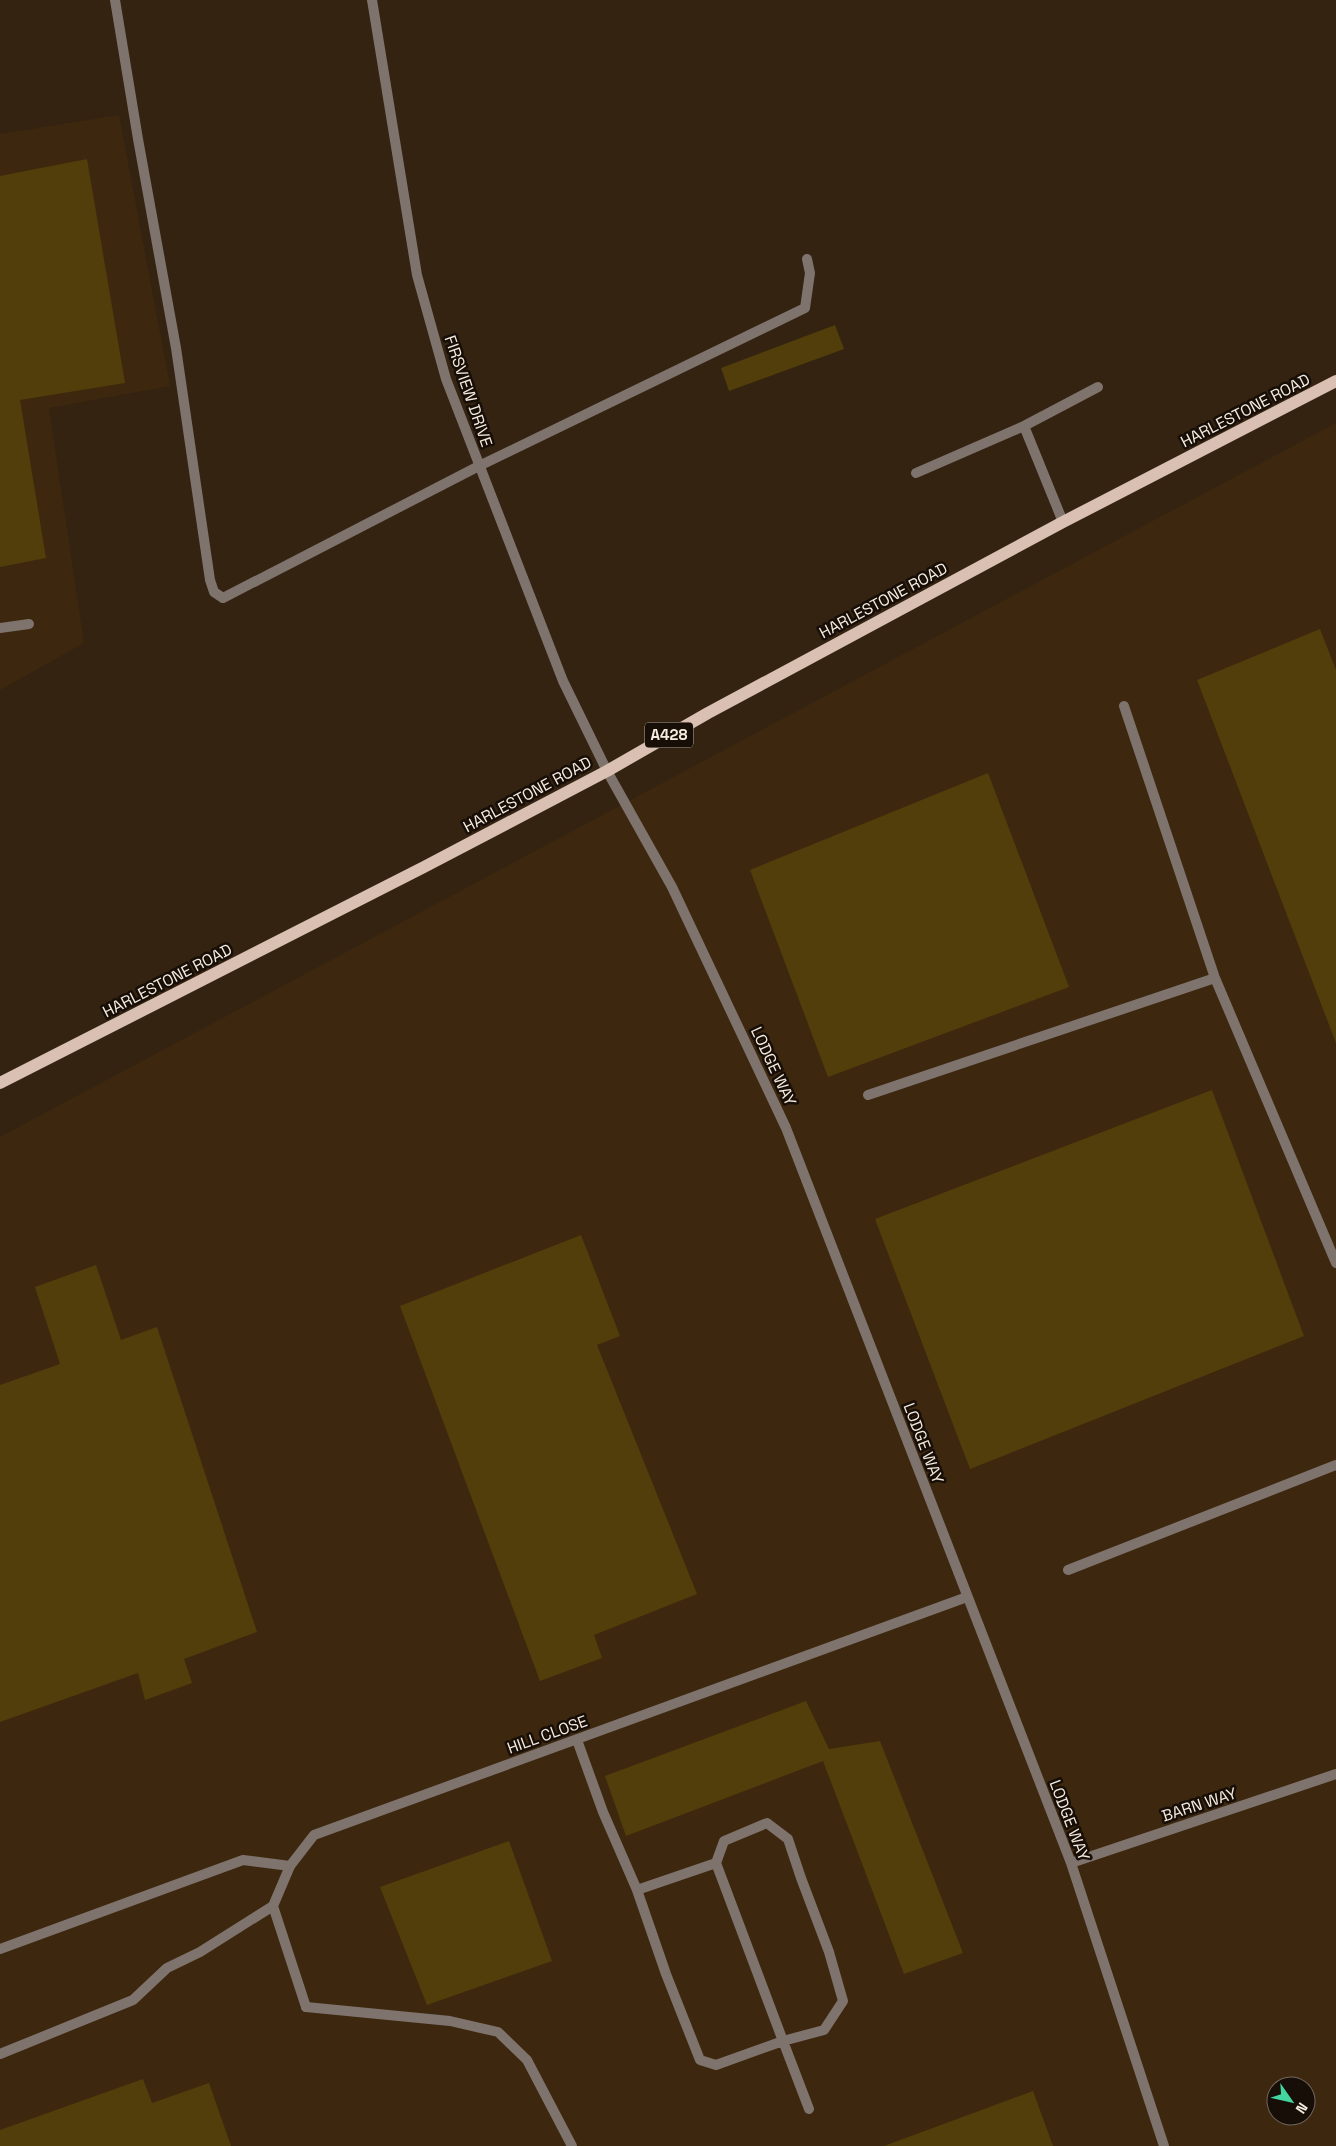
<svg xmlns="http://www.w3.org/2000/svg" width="1336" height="2146" font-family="'Space Grotesk',sans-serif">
<rect width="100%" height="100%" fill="#342311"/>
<!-- built -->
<path fill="#3d280f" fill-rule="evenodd" d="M119,115L170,386L49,408L84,643L0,690V134Z
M1336,423V2146H0V1137ZM1276,2086H1306V2116H1276Z"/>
<!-- building -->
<path fill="#513e0a" d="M87,159L125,383L20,400L46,558L0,567V176Z
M835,325L844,349L729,391L721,368Z
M1320,629L1336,670V1043L1197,680Z
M988,773L1069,987L828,1077L750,870Z
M1212,1090L1304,1336L970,1469L875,1219Z
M581,1235L620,1336L597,1345L697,1594L594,1635L602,1658L540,1681L400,1306Z
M96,1265L121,1340L157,1327L257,1632L184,1659L192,1683L145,1700L138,1673L0,1722V1385L60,1364L35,1287Z
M806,1701L829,1749L880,1741L963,1953L904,1974L823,1761L626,1836L605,1776Z
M509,1841L552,1961L427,2005L380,1887Z
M143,2079L152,2103L209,2083L231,2146H0V2130Z
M1033,2091L1053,2146H884Z"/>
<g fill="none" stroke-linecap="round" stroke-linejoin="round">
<!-- lane -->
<path stroke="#7f736d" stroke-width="10" d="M115,0L138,139L176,348L210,580L214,592L223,598L479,466L805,308L810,273L807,259
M1024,426L1063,522
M916,473L1024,426L1098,387
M0,628L29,624
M1124,706L1215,978
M868,1095L1215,978L1336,1263
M1068,1570L1336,1465
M577,1740L603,1812L637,1890L666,1974L700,2060L716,2065L783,2041L716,1863L724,1841L767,1823L788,1839L801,1878L829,1952L843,2001L824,2030L783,2041L809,2109
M637,1890L716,1863
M0,1949L243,1860L290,1866
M306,2007L450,2021L498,2032L527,2060L572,2146
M0,2054L133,2000L167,1968L200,1952L273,1906"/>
<!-- street -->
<path stroke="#7f736d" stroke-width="10" d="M372,0L417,275L446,379L563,681L607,771L672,887L786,1128L1071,1863L1164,2146
M1071,1863L1336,1774
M306,2007L273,1906L290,1866L314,1835L967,1597"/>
<!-- primary -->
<path stroke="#d9c0b3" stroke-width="12" d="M0,1083L424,867L607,771L708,713L1063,522L1336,381"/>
</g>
<g text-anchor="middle" stroke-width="5" stroke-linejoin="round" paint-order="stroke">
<!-- shield labels -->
<rect fill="#160e07" stroke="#b3a99e" stroke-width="1" x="645" y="722.5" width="48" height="25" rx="4"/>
<g font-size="15" font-weight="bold" fill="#f6ebdf">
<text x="669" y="740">A428</text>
</g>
<!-- street labels -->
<g font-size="16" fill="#f6ebdf" stroke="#160e07">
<text transform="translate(469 391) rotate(71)" y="6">FIRSVIEW DRIVE</text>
<text transform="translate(1245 410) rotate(-27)" y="6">HARLESTONE ROAD</text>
<text transform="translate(883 600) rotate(-28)" y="6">HARLESTONE ROAD</text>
<text transform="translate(527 794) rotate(-28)" y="6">HARLESTONE ROAD</text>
<text transform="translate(167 980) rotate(-27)" y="6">HARLESTONE ROAD</text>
<text transform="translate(774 1066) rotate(65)" y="6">LODGE WAY</text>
<text transform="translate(924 1443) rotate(69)" y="6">LODGE WAY</text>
<text transform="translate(547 1734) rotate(-20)" y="6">HILL CLOSE</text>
<text transform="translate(1199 1804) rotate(-18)" y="6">BARN WAY</text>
<text transform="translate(1070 1820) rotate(69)" y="6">LODGE WAY</text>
</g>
</g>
<!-- north arrow -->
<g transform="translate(1291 2101) rotate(124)"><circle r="24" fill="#160e07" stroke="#70665d"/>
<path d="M0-4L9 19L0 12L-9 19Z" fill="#44d49f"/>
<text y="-8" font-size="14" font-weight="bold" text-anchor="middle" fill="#f6ebdf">N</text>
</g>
</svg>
